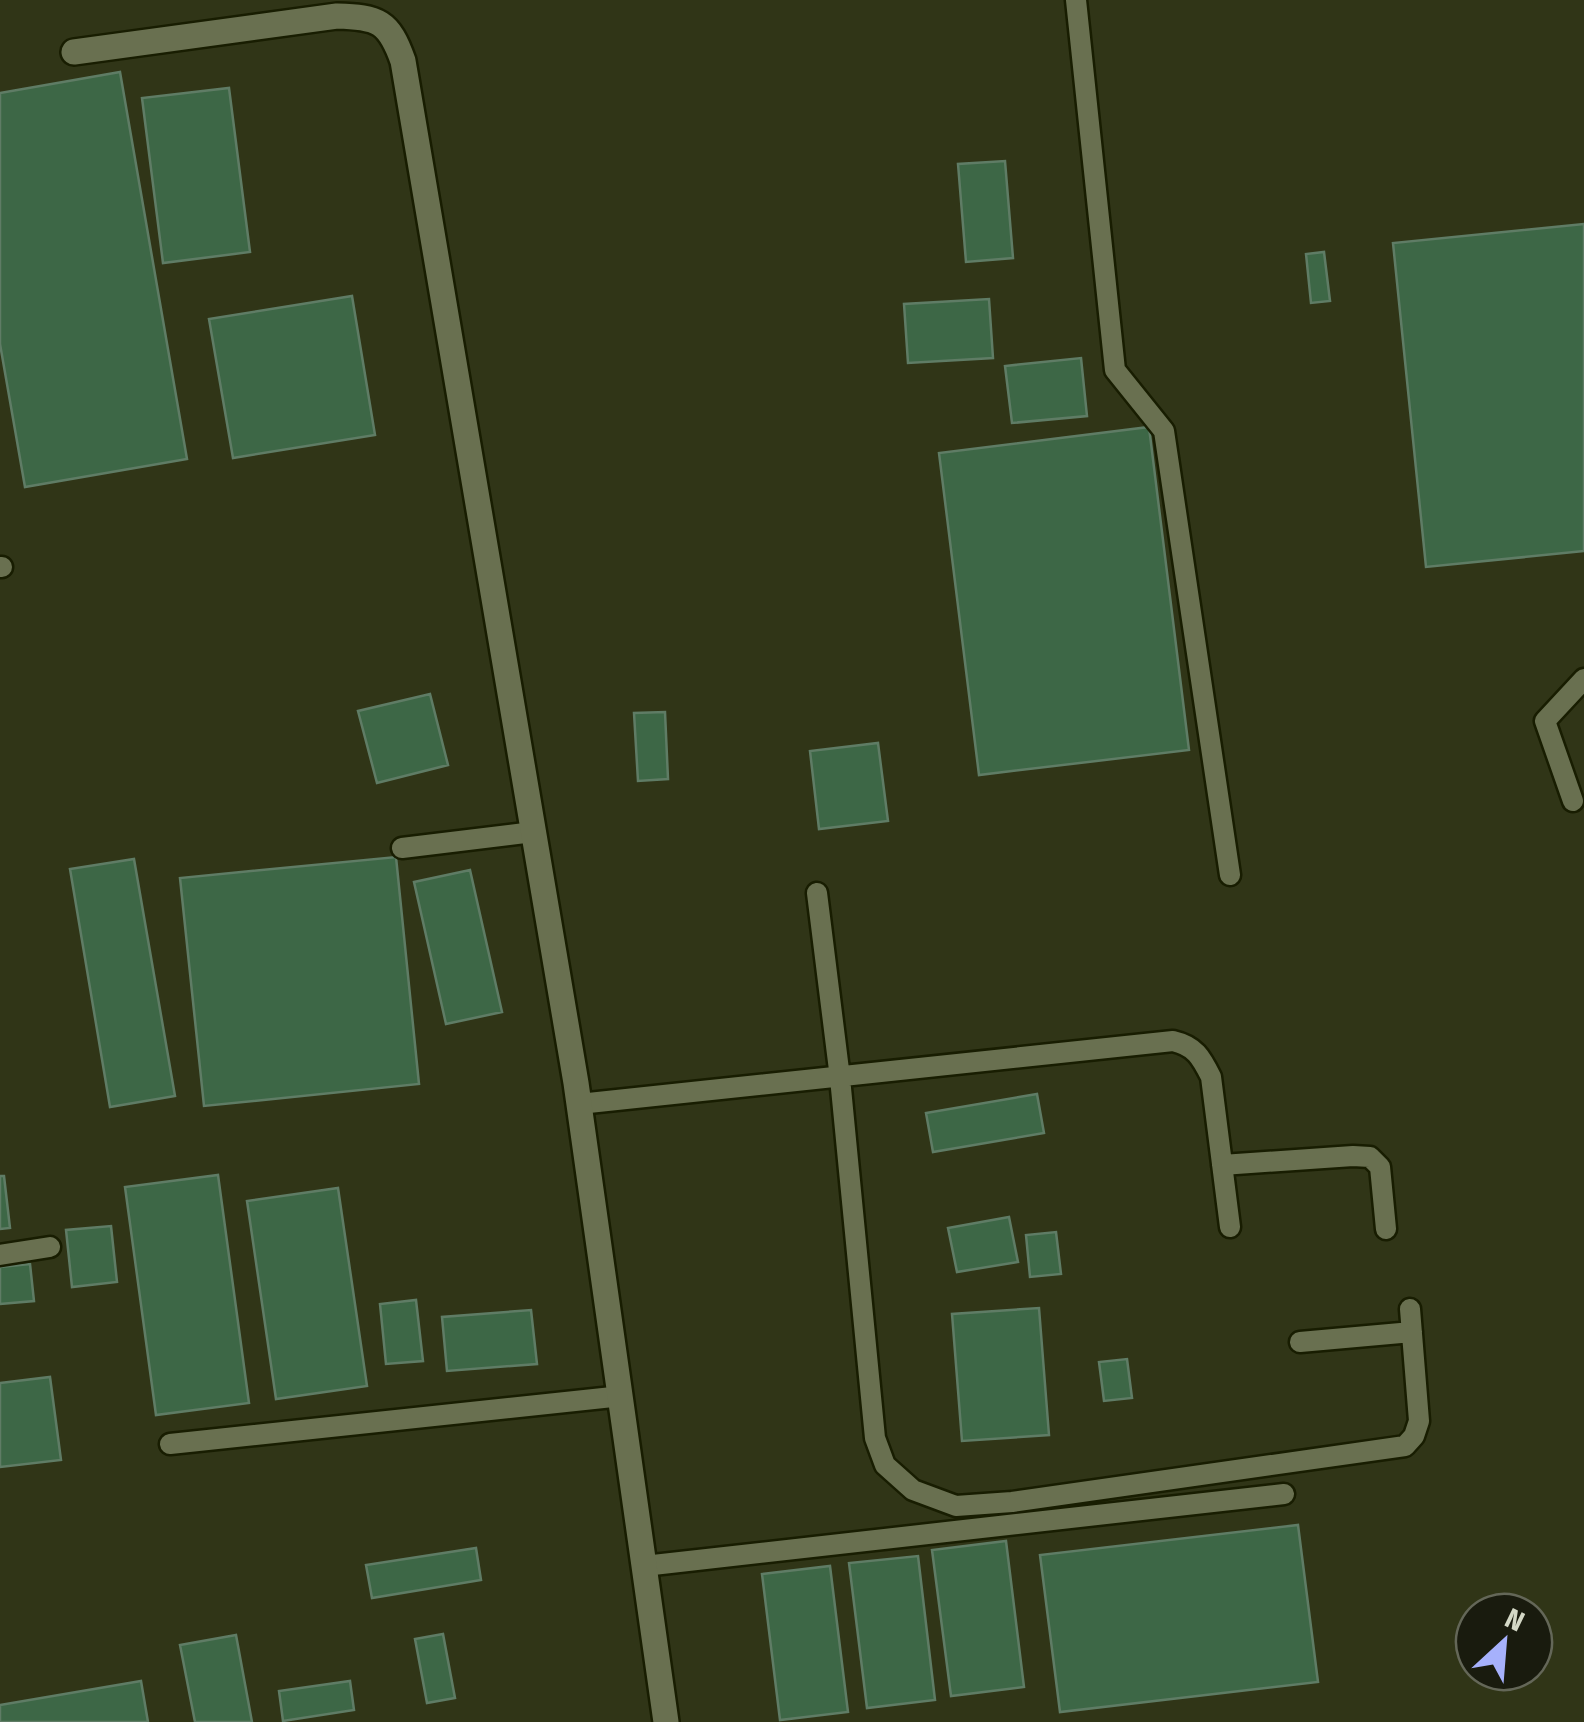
<svg xmlns="http://www.w3.org/2000/svg" width="1584" height="1722" font-family="'Fira Sans Condensed',sans-serif">
<rect width="100%" height="100%" fill="#303517"/>
<!-- building -->
<path fill="#3d6746" stroke="#5f7c65" stroke-width="2.5" d="M120,72L187,459L25,487L0,344V93Z
M229,88L250,252L163,263L142,98Z
M1005,161L1013,258L966,262L958,164Z
M1584,224V551L1426,567L1393,243Z
M1324,252L1330,301L1311,303L1306,254Z
M352,296L375,435L233,458L209,319Z
M989,299L993,358L908,363L904,304Z
M1081,358L1087,416L1012,423L1005,366Z
M1149,427L1189,750L979,775L939,453Z
M430,694L448,765L377,783L358,711Z
M665,712L668,779L638,781L634,713Z
M878,743L888,821L819,829L810,751Z
M396,857L419,1084L204,1106L180,878Z
M134,859L175,1096L110,1107L70,869Z
M470,870L502,1012L446,1024L414,882Z
M1037,1094L1044,1133L933,1152L926,1113Z
M218,1175L249,1403L156,1415L125,1187Z
M0,1176H4L10,1228L0,1229Z
M338,1188L367,1386L276,1399L247,1201Z
M1009,1217L1018,1262L957,1272L948,1228Z
M111,1226L117,1282L72,1287L66,1230Z
M1056,1232L1061,1274L1030,1277L1026,1235Z
M30,1264L34,1301L0,1304V1267Z
M416,1300L423,1361L386,1364L380,1304Z
M1039,1308L1049,1435L962,1441L952,1314Z
M531,1310L537,1364L447,1371L442,1317Z
M1127,1359L1132,1398L1104,1401L1099,1362Z
M50,1377L61,1460L0,1467V1383Z
M1298,1525L1318,1682L1060,1712L1040,1555Z
M1006,1541L1024,1687L951,1696L932,1550Z
M476,1548L481,1580L372,1598L366,1565Z
M918,1556L935,1700L867,1708L849,1563Z
M830,1566L848,1712L780,1720L762,1574Z
M443,1634L455,1698L427,1703L415,1639Z
M236,1635L252,1722H195L180,1645Z
M141,1681L148,1722H0V1705Z
M350,1681L354,1710L283,1721L279,1691Z"/>
<g fill="none" stroke-linecap="round" stroke-linejoin="round">
<defs>
<path id="lane" d="M1076,0L1115,370L1164,431L1230,875
M0,567H2
M1573,801L1545,721L1584,679
M402,848L533,832
M817,893L840,1078L875,1438L885,1465L913,1490L956,1506L1012,1502L1405,1446L1414,1436L1419,1421L1410,1309
M579,1104L1173,1041C1195,1046 1201,1057 1211,1077L1230,1227
M1222,1165L1353,1156L1370,1157L1380,1167L1386,1229
M0,1255L50,1247
M1300,1342L1412,1332
M170,1444L622,1396
M644,1566L1284,1494"/>
<path id="street" d="M74,52L337,16C378,17 389,21 403,61L576,1083L666,1722"/>
</defs>
<!-- lane casing -->
<use href="#lane" stroke="#181d01" stroke-width="25"/>
<!-- street casing -->
<use href="#street" stroke="#181d01" stroke-width="30"/>
<!-- lane -->
<use href="#lane" stroke="#697050" stroke-width="20"/>
<!-- street -->
<use href="#street" stroke="#697050" stroke-width="25"/>
</g>
<!-- north arrow -->
<g transform="translate(1504 1642) rotate(26)"><circle r="48" fill="#191b0e" stroke="#646758" stroke-width="2.5"/>
<path d="M0-8L18 38L0 25L-18 38Z" fill="#a6b1fc"/>
<text y="-15" font-size="28" font-weight="bold" text-anchor="middle" fill="#d4d8c6">N</text>
</g>
</svg>
